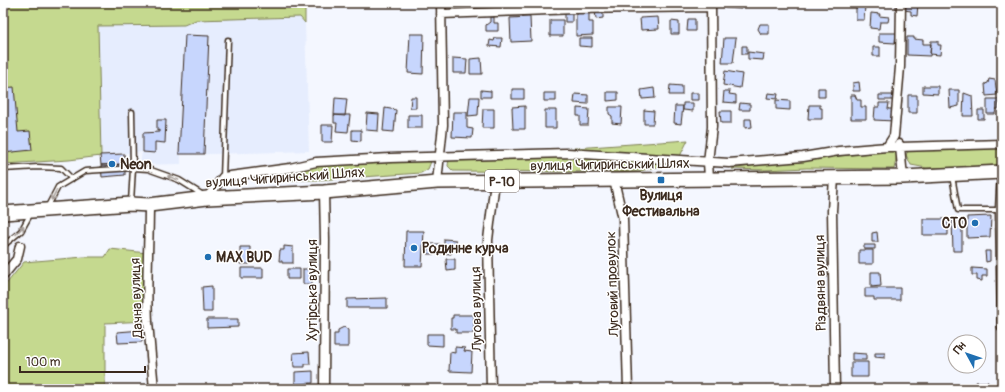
<svg xmlns="http://www.w3.org/2000/svg" width="1005" height="392" font-family="Pangolin,sans-serif">
<rect width="100%" height="100%" fill="#f4f7ff"/>
<filter id="ink" filterUnits="userSpaceOnUse"><feTurbulence type="fractalNoise" baseFrequency=".025" numOctaves="2"/><feDisplacementMap in="SourceGraphic" scale="8" xChannelSelector="R" yChannelSelector="G"/><feConvolveMatrix kernelMatrix="1 2 1 2 8 2 1 2 1" color-interpolation-filters="sRGB"/></filter>
<g filter="url(#ink)">
<!-- built -->
<path fill="#e6edfe" d="M300,17L305,23L309,151L181,155V164L140,165L142,152L100,155L98,26L184,25L196,20Z"/>
<!-- green -->
<path fill="#c5d98f" stroke="#808256" d="M3,3H305V23L300,17L196,20L184,25L98,26L101,156L69,160L3,164Z
M688,140L675,166L656,167L640,171L608,172L453,171L448,166L449,157Z
M1002,147V167L927,168L911,165L906,155L909,149Z
M898,150L894,169L807,168L764,170L732,169L761,164Z
M432,159L428,169L421,173L318,180H281L277,171L288,167Z
M110,249L147,253L148,321L105,323V389H3V288L24,262L84,257H105Z"/>
<!-- building -->
<path fill="#c7d6fd" stroke="#3b2a1e" d="M725,3H741V9L725,8Z
M904,3H918L917,16L911,15V11L904,10Z
M856,5H865L864,20H856Z
M603,9V18L596,19L595,10Z
M565,11H572V22H565Z
M576,12H589V22H593V35L576,36Z
M871,13L880,14L879,16L889,17L888,22H880L879,29L870,28Z
M490,17H494V23H498V31H486V25L490,22Z
M530,17L531,41L511,42L510,18Z
M658,17L659,29L641,30L640,18Z
M688,19H695V31H687Z
M550,20H563V36H550Z
M671,21L679,22V34H671Z
M760,24H769V34H761L758,29Z
M879,33H896L895,43L879,42Z
M410,34H424L423,74L408,73Z
M185,35L209,36L204,154H179Z
M907,37H914V39L923,40V44H931L930,56L907,55Z
M495,38H502L501,47L489,46L490,40L494,41Z
M579,38H592V47L579,46Z
M724,38H736L733,63H722Z
M931,41H938V45H941L940,55L930,54Z
M742,46H747V54H742Z
M873,47H880V56H873Z
M748,52L764,54L763,60L748,59Z
M453,58L467,59L466,73H453Z
M481,58L482,74H470V59Z
M725,71L742,74L740,88L723,85Z
M989,79L995,80L997,95L986,96L985,84L988,83Z
M859,82L860,91H853V83Z
M670,85L682,86V95H669Z
M923,86H938V94L923,93Z
M14,87L18,132L30,131L32,150L3,153V88Z
M654,88L655,98L642,99L641,90Z
M818,88H825V97H818Z
M512,89H524V99H512Z
M481,90L491,91V97H481Z
M949,90H959V106L950,108Z
M724,91H730L729,94L736,95V103L723,102Z
M607,92H618V100L607,101Z
M544,93H556V101H544Z
M690,93H699V100H690Z
M768,93L778,94L777,99L767,98Z
M964,93L972,96L973,116H963Z
M575,94L588,95V104L574,103Z
M851,95H855L857,100H861V107H866V119H851Z
M879,95H893V100H879Z
M908,95H917V113H908Z
M411,97H416V108H410Z
M470,97H479L478,115L468,116Z
M335,98L347,99L345,116L334,115Z
M987,99H999L998,109H996L995,114H987Z
M776,100L790,101V110L776,109Z
M683,103H693V111L683,110Z
M740,103L750,104V110H739Z
M879,103H889L888,109H894V121L874,120L875,107H879Z
M809,105H820V108H822V119H808Z
M525,106V129H513L512,107Z
M675,106H683L681,124L674,123Z
M609,107H622L621,124L612,123V116L609,114Z
M385,108L396,110L394,132L383,131Z
M577,108L589,109L588,125H580V116H577Z
M483,109H494V128H482Z
M545,110H556V128H545Z
M644,110L654,111L653,124H644Z
M978,110H984V119H978Z
M720,111H731V123H721Z
M453,112H467V128L473,129L472,138L452,137Z
M367,113L379,114L378,131L366,130Z
M334,115H350L348,132L336,131L337,123H334Z
M408,115H422V128H408Z
M745,119H751L752,127L745,128Z
M157,120H166L165,143L155,142V153L143,152V133L159,132V130L157,131Z
M322,125H333L332,142H322Z
M352,130H361V141L352,140Z
M124,154L125,164L101,165L100,155Z
M125,164V175L102,177L101,165Z
M991,216L990,237L967,238V217Z
M923,219H948V235H923Z
M952,220H962V251H953Z
M406,231H424L422,266H405Z
M877,232L878,242H872V233Z
M444,239L456,240V246H444Z
M427,244H440L441,254H428Z
M864,245H875V249H864Z
M284,246L293,247V263H282V261H279L280,250H284Z
M240,247H250V264H240Z
M444,248H452L451,254L443,253Z
M859,250H873V264H859Z
M985,251H990V261L986,262Z
M446,259H455V270L447,271Z
M241,268H263V278H241Z
M972,268L987,269V276H982V281L977,280V275H972Z
M287,269H300V279H287Z
M303,269H312V284H303Z
M871,272H880L881,286L871,287Z
M212,286V312H203L202,287Z
M865,288H900V300H874V297H865Z
M387,298V308H347V299Z
M453,315H474V333H456V329H451V318H453Z
M207,319H238V327L207,328Z
M344,327L348,330V347H334V334H338V330Z
M142,330V342L118,343L117,332Z
M427,334H443V346L427,345Z
M455,347L465,348L464,351L472,352L471,372L449,371L450,352L455,353Z
M309,352L310,364H305V367H294L293,353Z
M852,353L866,354V360H852Z
M875,353H885V358L875,357Z
M851,362H868V377H851Z
M313,371V383L295,384V372Z
M976,382H988V389H977Z"/>
<g fill="none" stroke-linecap="round" stroke-linejoin="round">
<defs>
<path id="lane" d="M3,169L38,167L61,168L72,179
M952,176L958,210H1001
M223,177L228,40
M131,202L133,168L132,112
M47,208L58,187L85,171L133,168L148,169L179,180L203,195
M3,246L21,231L31,213"/>
<path id="street" d="M441,14L576,9L711,7
M899,144L900,147L1002,144
M887,147L894,136L900,67L901,3
M1002,172L1000,209L1002,327
M834,177L832,211L835,389
M709,178L708,162L712,127L711,3
M614,180L623,219L628,389
M437,182L443,125L441,3
M324,192L325,240L324,389
M207,198L223,177L290,168L316,162L390,158L567,153L729,163L803,157L839,151L887,147H900L903,177
M149,205C149,244 146,283 148,322C150,344 152,367 154,389
M3,276L17,259L20,246
M491,389L488,240L495,181"/>
<path id="primary" d="M3,213L131,204L149,205L207,198L324,192L437,182L903,177L1002,172"/>
</defs>
<!-- lane casing -->
<use href="#lane" stroke="#3b2a1e" stroke-width="7"/>
<!-- street casing -->
<use href="#street" stroke="#3b2a1e" stroke-width="11"/>
<!-- primary casing -->
<use href="#primary" stroke="#3b2a1e" stroke-width="16"/>
<!-- lane -->
<use href="#lane" stroke="#fff" stroke-width="4"/>
<!-- street -->
<use href="#street" stroke="#fff" stroke-width="8"/>
<!-- primary -->
<use href="#primary" stroke="#fff" stroke-width="13"/>
</g>
<!-- one-way arrows -->
<defs><path id="oneway-shaft" d="M-6 0H5M1.5-3L5.5 0L1.5 3" fill="none" stroke-width="1.6" stroke-linecap="round" stroke-linejoin="round"/></defs>
<g stroke="#a79f9a">
<use href="#oneway-shaft" transform="translate(173 178) rotate(-160)"/>
<use href="#oneway-shaft" transform="translate(54 195) rotate(117)"/>
<use href="#oneway-shaft" transform="translate(20 230) rotate(-49)"/>
</g>
</g>
<!-- markers -->
<g fill="#1f6fb2" stroke="#fff" stroke-width="1.5">
<circle cx="112" cy="164" r="4"/>
<rect x="657" y="176" width="8" height="8" rx="2"/>
<circle cx="975" cy="223" r="4"/>
<circle cx="414" cy="248" r="4"/>
<circle cx="208" cy="257" r="4"/>
</g>
<g text-anchor="middle" stroke-width="3" stroke-linejoin="round" paint-order="stroke">
<!-- shield labels -->
<rect fill="#fff" stroke="#766a62" stroke-width="1" x="485" y="170" width="34" height="22" rx="3"/>
<g font-size="13" font-weight="bold" fill="#3b2a1e">
<text x="502" y="186">Р-10</text>
</g>
<!-- poi labels -->
<g font-size="14" font-weight="bold" fill="#3b2a1e" stroke="#fff" text-anchor="start">
<text x="120" y="169">Neon</text>
<text x="661" y="200" text-anchor="middle">Вулиця<tspan x="661" dy="16">Фестивальна</tspan></text>
<text x="967" y="228" text-anchor="end">СТО</text>
<text x="422" y="253">Родинне курча</text>
<text x="216" y="262">MAX BUD</text>
</g>
<!-- street labels -->
<g font-size="14" fill="#3b2a1e" stroke="#fff">
<text transform="translate(610 164) rotate(-1)" y="5">вулиця Чигиринський Шлях</text>
<text transform="translate(285 177) rotate(-4)" y="5">вулиця Чигиринський Шлях</text>
<text transform="translate(820 283) rotate(-91)" y="5">Різдвяна вулиця</text>
<text transform="translate(612 284) rotate(-92)" y="5">Луговий провулок</text>
<text transform="translate(312 290) rotate(-90)" y="5">Хутірська вулиця</text>
<text transform="translate(136 298) rotate(-92)" y="5">Дачна вулиця</text>
<text transform="translate(476 309) rotate(-91)" y="5">Лугова вулиця</text>
</g>
</g>
<!-- margin -->
<rect width="1005" height="392" fill="none" stroke="#fff" stroke-width="16"/>
<rect x="8" y="8" width="989" height="376" fill="none" stroke="#3b2a1e" stroke-width="1.5" filter="url(#ink)"/>
<!-- north arrow -->
<g transform="translate(967 354) rotate(310)"><circle r="19" fill="#ffffff" stroke="#b1aaa5"/>
<path d="M0-3L7 15L0 10L-7 15Z" fill="#1f6fb2"/>
<text y="-6" font-size="11" font-weight="bold" text-anchor="middle" fill="#3b2a1e">Пн</text>
</g>
<!-- scale -->
<path d="M20 366v6h125v-6" fill="none" stroke="#3b2a1e" stroke-width="2"/>
<text x="26" y="366" font-size="12" fill="#3b2a1e" stroke="#ffffff" stroke-width="3" paint-order="stroke">100 m</text>
</svg>
